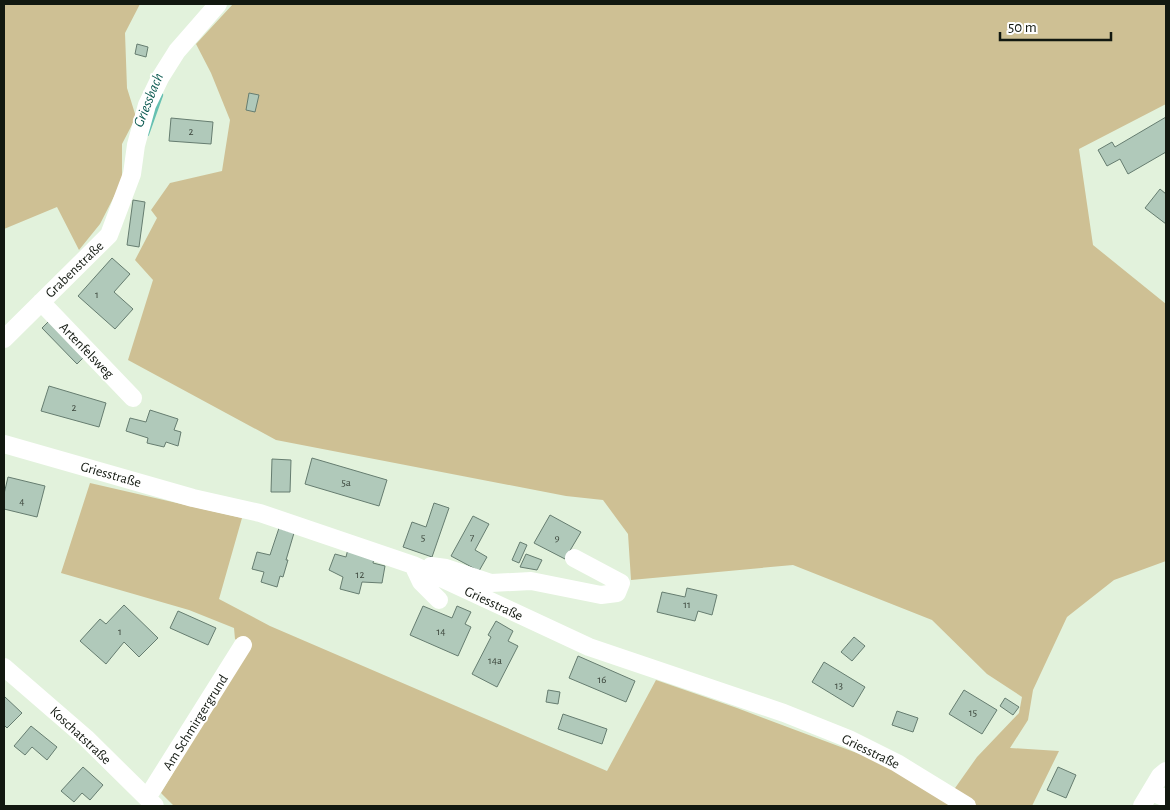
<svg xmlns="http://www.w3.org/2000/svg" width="1170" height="810" font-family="'Alegreya Sans',sans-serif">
<rect width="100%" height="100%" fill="#e2f2dc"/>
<!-- green -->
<path fill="#cec094" d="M4,4H140L125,33L127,88L136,117L122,144V181L100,224L79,250L57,207L4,229Z
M233,4H1166V104L1079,149L1093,245L1166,304V561L1114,580L1067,617L1033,690L1028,720L1010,748L1059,751L1032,806H174L161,793L248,647L235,639L234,628L189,610L61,573L90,483L242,518L219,599L270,626L607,771L656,680L737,708L889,765L948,798L977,757L1019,713L1022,697L987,674L932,620L793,565L631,580L628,534L603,500L566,496L276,440L128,360L153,280L135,260L157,218L151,210L170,183L222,171L230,120L211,73L196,44Z"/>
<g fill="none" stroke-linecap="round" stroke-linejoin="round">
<!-- stream -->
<path stroke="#66c0b1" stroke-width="4.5" d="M147,134L161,95"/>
</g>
<!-- building -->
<path fill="#b0c9ba" stroke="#667d70" d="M137,44L148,47L146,57L135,54Z
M249,93L259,95L255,112L246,110Z
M1166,117V152L1128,174L1120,159L1107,166L1098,150L1112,142L1115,147Z
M171,118L213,122L211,144L169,141Z
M1160,189L1166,194V224L1145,208Z
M133,200L145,202L139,247L127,245Z
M112,258L130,274L114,292L133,309L115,329L78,296Z
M51,319L86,355L77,364L42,328Z
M49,386L106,403L99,427L41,411Z
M150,410L178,419L174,430L181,432L178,446L166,442L164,447L147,443L148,438L126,431L130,418L146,422Z
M312,458L387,480L379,506L305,484Z
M272,459L291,460L290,492H271Z
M8,477L45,486L37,517L4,509V494Z
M434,503L449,508L432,557L403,547L412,522L426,527Z
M550,515L581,532L565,559L534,543Z
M473,516L489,524L475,550L487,557L479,571L451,556Z
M279,528L294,533L286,560H288L283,577L280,576L277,587L261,582L264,572L252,569L257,552L270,555Z
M520,542L527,545L519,563L512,560Z
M348,549L374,558L373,563L385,566L382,583L362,582L359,594L340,589L343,577L329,570L335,554L346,557Z
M526,554L542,560L537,570L520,567Z
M687,588L717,595L712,615L698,611L695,621L657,612L662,592L685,597Z
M124,605L158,638L139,657L124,642L106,664L80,641L100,619L106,624Z
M423,606L452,618L457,606L471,612L465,624L471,627L458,656L410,635Z
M178,611L216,628L208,645L170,628Z
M496,621L513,631L508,641L518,646L497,687L472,674L491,637L488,635Z
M854,637L865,646L852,661L841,652Z
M578,656L635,681L626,702L569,678Z
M824,662L865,687L853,707L812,682Z
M548,690L560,692L558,704L546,702Z
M964,690L997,710L982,734L949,714Z
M5,697L22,713L7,728L4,725V698Z
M1005,698L1019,707L1013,715L1000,706Z
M897,711L918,718L913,732L892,725Z
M563,714L607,729L602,744L558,729Z
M31,726L57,747L47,760L32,747L25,755L14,746Z
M83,767L103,785L90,800L82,793L74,802L61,791Z
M1058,767L1076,775L1066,798L1047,790Z"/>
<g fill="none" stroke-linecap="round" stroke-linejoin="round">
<!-- minor -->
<path stroke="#fff" stroke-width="18" d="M41,302L133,398
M4,339L109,235L132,174L136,145L147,105L160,78L177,51L218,4
M4,444L193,498L260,513L413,565L589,647L784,713L849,739L897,763L967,806
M413,565L421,582L439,600
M431,566L446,568L491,583L531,581L601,595L617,593L621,583L574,558
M4,667L86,738L155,806
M1151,792L1166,798
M147,798L243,645
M1142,806L1160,776L1166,771"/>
</g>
<g text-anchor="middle" stroke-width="4" stroke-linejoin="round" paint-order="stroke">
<!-- number labels -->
<g font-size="11" fill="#3a443a">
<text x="191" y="135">2</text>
<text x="97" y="298">1</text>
<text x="74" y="411">2</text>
<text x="346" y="486">5a</text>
<text x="22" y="505">4</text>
<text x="423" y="541">5</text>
<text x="472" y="541">7</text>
<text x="557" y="541">9</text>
<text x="360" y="578">12</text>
<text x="687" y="608">11</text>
<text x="120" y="635">1</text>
<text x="441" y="635">14</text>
<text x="495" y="664">14a</text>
<text x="602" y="683">16</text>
<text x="839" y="689">13</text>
<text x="973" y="716">15</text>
</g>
<!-- street labels -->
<g font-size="14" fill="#121810" stroke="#fff">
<text transform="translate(74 269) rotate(-44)" y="5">Grabenstraße</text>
<text transform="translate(87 350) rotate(46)" y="5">Artenfelsweg</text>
<text transform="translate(111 474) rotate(16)" y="5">Griesstraße</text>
<text transform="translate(494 603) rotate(25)" y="5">Griesstraße</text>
<text transform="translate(195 722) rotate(-58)" y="5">Am Schmirgergrund</text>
<text transform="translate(81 735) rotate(43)" y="5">Koschatstraße</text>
<text transform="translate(871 751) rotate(26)" y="5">Griesstraße</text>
</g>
<!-- water labels -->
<g font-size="15" font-style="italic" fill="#0c5a51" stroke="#fff">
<text transform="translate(148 100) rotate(-68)" y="5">Griessbach</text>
</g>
</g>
<!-- border -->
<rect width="1170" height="810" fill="none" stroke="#121810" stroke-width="10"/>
<!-- scale -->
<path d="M1000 32v8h111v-8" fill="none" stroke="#121810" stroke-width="2.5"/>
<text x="1008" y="32" font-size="15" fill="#121810" stroke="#ffffff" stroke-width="4" paint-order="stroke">50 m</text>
</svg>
